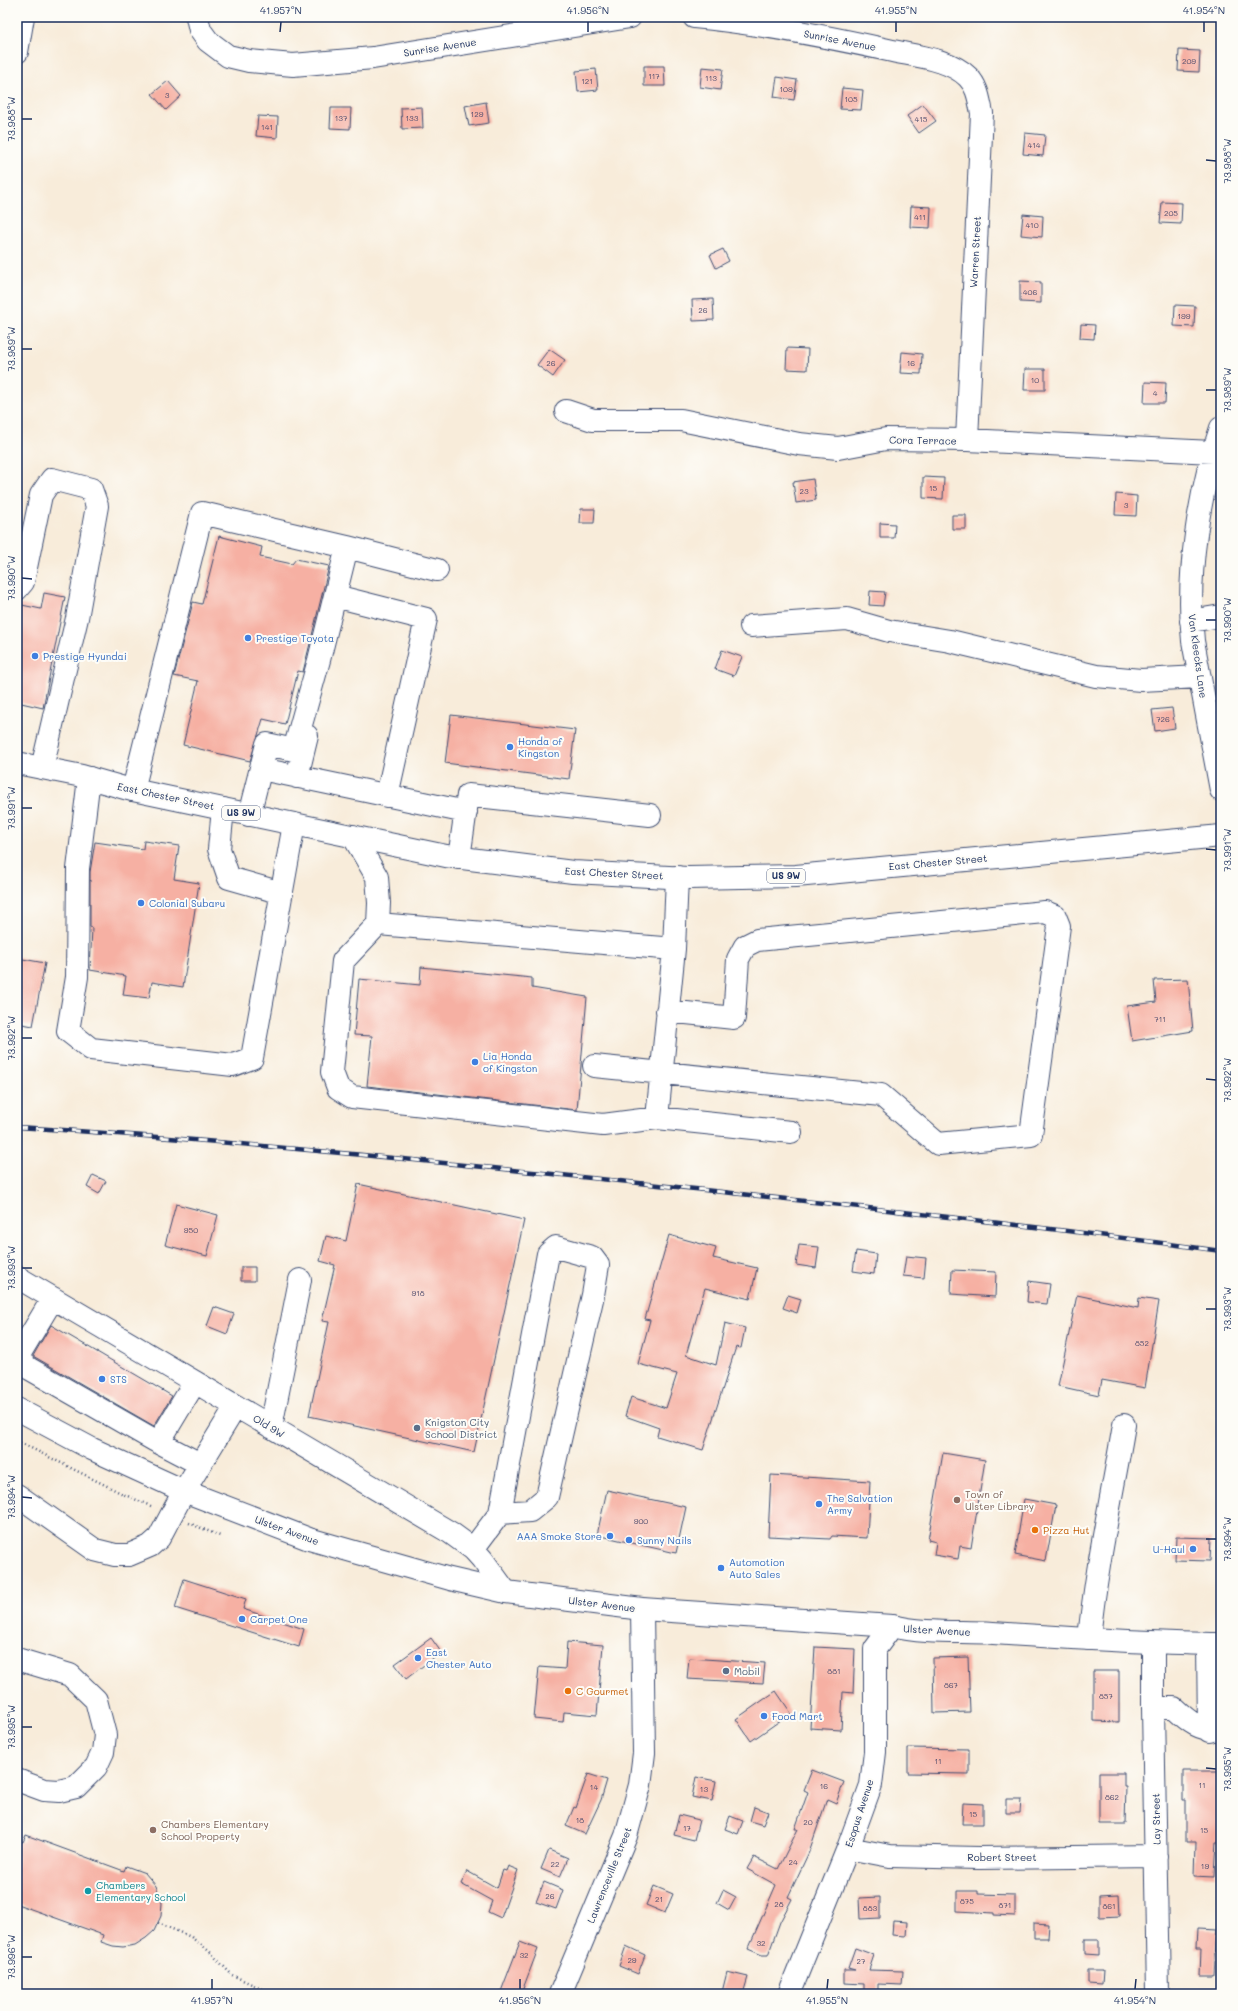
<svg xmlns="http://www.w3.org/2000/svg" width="1238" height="2011" font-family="Mali,sans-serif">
<rect width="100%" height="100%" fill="#fdfcf7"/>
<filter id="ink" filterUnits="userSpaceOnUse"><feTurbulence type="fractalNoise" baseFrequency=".025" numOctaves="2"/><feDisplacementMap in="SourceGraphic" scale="8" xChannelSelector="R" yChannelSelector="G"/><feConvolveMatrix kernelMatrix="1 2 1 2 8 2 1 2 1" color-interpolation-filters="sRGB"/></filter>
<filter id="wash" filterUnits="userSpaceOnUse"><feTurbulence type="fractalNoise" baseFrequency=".012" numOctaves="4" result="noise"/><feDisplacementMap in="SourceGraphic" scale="16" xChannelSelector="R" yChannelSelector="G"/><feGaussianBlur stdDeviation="0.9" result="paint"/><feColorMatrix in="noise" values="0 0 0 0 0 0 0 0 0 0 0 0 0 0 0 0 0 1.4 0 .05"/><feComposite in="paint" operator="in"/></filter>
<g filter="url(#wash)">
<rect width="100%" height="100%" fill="#f8ecda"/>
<g id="blocks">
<!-- building -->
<path fill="#f6b0a3" d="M1179,50L1200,51L1199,72L1178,71Z
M644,66H664L665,86H644Z
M702,67L723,69L720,90L700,87Z
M596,69L598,90L578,92L576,71Z
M777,77L797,80L794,100L774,97Z
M168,81L181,96L166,110L152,94Z
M842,88L863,90L861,110L840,109Z
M486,102L489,123L469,126L465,106Z
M923,104L936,121L919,133L907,116Z
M422,107L423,128L402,129L401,108Z
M331,108H351L350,129L330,128Z
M258,116L278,117L277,138L256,136Z
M1025,133L1045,135L1043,156L1023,154Z
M1162,202L1182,203L1181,224L1160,223Z
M911,206L931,207L930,228L910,227Z
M1023,214L1043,216L1042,237L1021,235Z
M723,249L729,261L716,268L710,255Z
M1020,281L1041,282V303L1020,302Z
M713,299L714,320L693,321L692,300Z
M1175,305L1195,306L1194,327L1174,326Z
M1081,324L1095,325L1094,339L1080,338Z
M787,348L808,349L807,370L786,369Z
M549,349L565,360L553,377L537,365Z
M902,352L922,354L921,374L900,373Z
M1025,369H1045V390H1024Z
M1145,382L1166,383L1165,403H1144Z
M923,477L944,478L943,499L923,498Z
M813,479L816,500L796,503L793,482Z
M1116,494L1137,496L1136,516L1115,515Z
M581,509H595L594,523H580Z
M952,515H966V529H952Z
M880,523L895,524L894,538H880Z
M219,536L262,547L260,557L292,564L296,559L329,566L303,672L298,671L285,724L263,719L250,761L183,745L198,681L174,676L193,602L202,604Z
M870,591L885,592L883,606L869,605Z
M44,593L65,597L43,708L17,702V604L41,609Z
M722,650L742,657L734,676L715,669Z
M1172,708L1175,728L1155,731L1152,710Z
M451,715L575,730L569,779L445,763Z
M144,841L179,846L174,879L199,883L183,987L152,982L149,998L123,995L126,976L90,970L92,928L90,927V872L95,842L143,849Z
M17,958L45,963L33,1026L17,1023Z
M421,967L532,978V988L587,997L577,1110L367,1086L372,1036L354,1035L359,979L420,985Z
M1188,979L1193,1031L1132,1041L1127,1006L1156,1002L1154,980Z
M93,1175L106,1181L99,1194L87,1187Z
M358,1184L524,1220L474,1452L309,1416L329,1322L322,1321L335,1265L320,1261L326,1236L346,1241Z
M176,1204L218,1215L207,1256L165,1245Z
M669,1235L716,1248L713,1258L757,1268L750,1299L705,1288L686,1355L716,1365L725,1323L745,1328L741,1348L736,1347L703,1450L657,1436L659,1428L625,1416L631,1397L666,1408L677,1374L638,1364L650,1320L645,1319Z
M799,1245L819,1247L816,1268L796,1265Z
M856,1251L876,1254L874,1274L853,1271Z
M906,1256L926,1258L924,1278L903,1276Z
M241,1267H255V1281H241Z
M952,1270L996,1272L995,1297L951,1294Z
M1029,1281L1050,1284L1047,1304L1027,1302Z
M788,1295L801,1299L797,1313L783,1308Z
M1077,1295L1138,1308L1139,1298L1159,1301L1145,1388L1102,1380L1099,1395L1058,1386Z
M214,1307L234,1314L227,1334L207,1326Z
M51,1325L172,1396L154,1426L33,1356Z
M943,1453L985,1460L971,1548L960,1546L958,1559L934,1555L936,1542L928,1540Z
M771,1475L870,1481L867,1538L832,1536L830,1539L768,1536Z
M607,1490L686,1507L676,1553L597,1535Z
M1024,1499L1056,1505L1046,1561L1015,1555Z
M1176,1537L1211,1538L1210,1561L1175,1560Z
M184,1579L246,1599L243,1609L304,1629L299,1647L175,1608Z
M431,1638L441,1652L406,1679L395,1664Z
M567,1642L603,1645L597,1715L564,1712L563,1722L534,1719L539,1667L565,1669Z
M815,1647L855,1649L853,1693L843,1692L841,1730L810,1728Z
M968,1657L970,1712L934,1713L933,1658Z
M689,1658L765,1663L763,1683L687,1679Z
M1093,1671H1119V1722L1093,1721Z
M776,1691L791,1713L751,1741L736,1719Z
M908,1748L969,1749V1774L908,1773Z
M812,1770L844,1782L836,1803L827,1799L809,1852L788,1897L792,1899L780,1922L768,1955H762L748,1949L776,1885L747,1869L754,1857L778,1869L798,1829H795L808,1792L804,1790Z
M1183,1771H1221V1842H1216L1214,1877L1194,1876L1195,1842H1186V1800H1183Z
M1099,1773H1124V1786H1126L1125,1824H1099Z
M588,1774L607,1780L601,1800L585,1834L566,1826L574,1807L576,1808Z
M696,1777L716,1781L712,1801L692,1797Z
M1006,1799H1021L1020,1813H1006Z
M963,1803L983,1804V1824H962Z
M754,1807L768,1812L763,1825L750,1821Z
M679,1815L699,1820L694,1840L674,1835Z
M730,1816L743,1821L738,1834L725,1829Z
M26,1835L124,1871L126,1866L145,1873L156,1886L162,1903L161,1916L154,1931L146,1938L135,1945L123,1947L113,1946L101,1942L103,1935L17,1904V1840L23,1842Z
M549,1850L568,1858L560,1877L541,1869Z
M508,1866L518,1870L501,1918L488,1912L492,1901L461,1884L467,1871L497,1888L503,1870L506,1871Z
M544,1882L563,1890L556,1909L536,1902Z
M654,1886L673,1894L665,1913L646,1905Z
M723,1890L736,1897L729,1910L717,1903Z
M957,1891H978V1894L1015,1895V1916L994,1915V1913L957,1911Z
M1119,1895L1120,1916L1099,1917V1896Z
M880,1897V1918L860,1919L859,1898Z
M893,1921L907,1922L906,1936L892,1935Z
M1034,1923L1049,1924L1048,1938H1034Z
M1197,1929L1218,1930L1215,1974H1200L1201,1950H1196Z
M1085,1940H1099V1955L1085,1954Z
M520,1942L538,1949L521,1994H500Z
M626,1946L645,1955L638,1974L619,1966Z
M855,1948L874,1955L869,1970L903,1971L902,1985L878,1984V1994H864V1984L844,1983V1970H855L848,1968Z
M1088,1970H1103L1102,1985L1088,1984Z
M727,1972L748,1977L743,1994L722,1992Z"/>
</g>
</g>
<g filter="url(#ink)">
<use href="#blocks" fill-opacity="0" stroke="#3c4b71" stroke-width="1"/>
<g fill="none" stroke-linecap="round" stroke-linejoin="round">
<defs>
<path id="minor" d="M197,17L200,30L208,41L228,56L249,61L293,65L373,58L630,17
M694,17C759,23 824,36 888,50C913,56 949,58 968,77C978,87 979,100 982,113L967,440
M17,52L23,17
M566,411L593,420H681L799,444L838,448L886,439L967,440L1213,452
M1221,428C1199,491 1186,575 1193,641L1221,790
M347,547L437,570
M17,589L23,582L41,495L52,479L91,489L97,506L77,618L42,768
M343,598L426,619L387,796
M1191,621L1221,616
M751,626L847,619L889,631L950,641L1096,676L1141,680L1200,677
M261,769L466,812
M297,777L307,736
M89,778L78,869L77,977L68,1031L91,1049L233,1065L252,1058L294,824
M133,790L202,513L347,547L319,660L294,750L267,744L249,815
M223,809L219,849L229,878L282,893
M353,836L377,877L379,903L378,924L343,961L332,1072L338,1088L352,1097L603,1125L657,1118
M459,858L468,795L650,815
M677,877L674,949L657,1118L791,1132
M378,924L674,949
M594,1066L881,1095L938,1144L1031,1135L1059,926L1055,916L1045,912L757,940L745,946L738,959L734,1018L667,1011
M17,1277L451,1533L473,1549L482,1559L506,1592
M53,1298L20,1353C19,1362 24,1365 30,1369L154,1440L200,1464
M271,1427L300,1280
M159,1442L195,1382
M17,1495L95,1550L115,1555H129L150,1546L159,1538L184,1491L236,1406
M473,1549L500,1513L548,1254L556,1247L592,1257L598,1265L593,1295L547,1497L530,1511L500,1513
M1089,1639C1096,1568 1112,1496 1124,1425
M1153,1643V1708L1158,1994
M1208,1644L1209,1731
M17,1659L70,1675L96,1700L105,1735L103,1752L96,1767L76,1787L59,1791L44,1790L17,1780
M1153,1708H1174C1189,1722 1200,1731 1221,1730
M848,1848L890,1856L979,1858L1156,1856
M560,1994L626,1836L640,1785L644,1753L642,1609
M789,1994L848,1848L871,1785L875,1752V1649L892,1626"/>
<path id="major" d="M17,763L82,776L128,789L446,856L573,872L688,878L796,876L1221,836
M17,1409L92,1449L184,1491L309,1539L450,1579L506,1592L642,1609L892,1626C925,1634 959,1631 993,1633C1069,1638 1145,1643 1221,1644"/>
</defs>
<!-- minor casing -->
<use href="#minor" stroke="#3c4b71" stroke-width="24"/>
<!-- major casing -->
<use href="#major" stroke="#3c4b71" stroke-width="24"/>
<!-- path -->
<path stroke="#3c4b71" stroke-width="2.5" stroke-dasharray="1 3" stroke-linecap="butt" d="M17,1441L123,1494L153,1507
M189,1523L220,1536
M158,1923L191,1937L209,1951L232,1975L273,1994"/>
<!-- minor -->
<use href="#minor" stroke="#fff" stroke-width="22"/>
<!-- major -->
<use href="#major" stroke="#fff" stroke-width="22"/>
<defs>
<path id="rail" d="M17,1127C238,1141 457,1164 677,1187C859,1207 1040,1226 1221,1251"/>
</defs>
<!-- rail casing -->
<use href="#rail" stroke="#1b2f5e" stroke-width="4.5"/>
<!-- rail -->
<use href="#rail" stroke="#fdfcf7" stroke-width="3" stroke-dasharray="9" stroke-linecap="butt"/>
</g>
</g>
<!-- ticks -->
<path fill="none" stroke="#1b2f5e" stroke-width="1.5" d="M280,32L281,22M588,32V22M896,32V22M1204,32V22M22,119H32M1206,160L1216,161M22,349H32M1206,390H1216M22,578L32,579M1206,620H1216M22,808H32M1206,849L1216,850M22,1038H32M1206,1079L1216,1080M22,1268H32M1206,1309H1216M22,1497L32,1498M1206,1539H1216M22,1727H32M1206,1768L1216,1769M22,1957H32M212,1989V1979M520,1989V1979M827,1989L828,1979M1135,1989L1136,1979"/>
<!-- markers -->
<g fill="#3f7fe0" stroke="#fdfcf7" stroke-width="1.5">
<circle cx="248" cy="638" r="4"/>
<circle cx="35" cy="656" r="4"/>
<circle cx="510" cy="747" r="4"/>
<circle cx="141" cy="903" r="4"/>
<circle cx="475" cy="1062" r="4"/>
<circle cx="102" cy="1379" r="4"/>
<circle cx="819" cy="1504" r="4"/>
<circle cx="610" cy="1536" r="4"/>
<circle cx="629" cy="1540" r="4"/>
<circle cx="1193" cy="1549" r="4"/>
<circle cx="721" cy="1568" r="4"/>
<circle cx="242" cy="1619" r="4"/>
<circle cx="418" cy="1658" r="4"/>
<circle cx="764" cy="1716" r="4"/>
</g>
<g fill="#5c6f8a" stroke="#fdfcf7" stroke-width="1.5">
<circle cx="417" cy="1428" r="4"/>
<circle cx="726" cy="1671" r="4"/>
</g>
<g fill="#8d6e63" stroke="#fdfcf7" stroke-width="1.5">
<circle cx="957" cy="1500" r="4"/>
<circle cx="153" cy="1830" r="4"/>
</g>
<g fill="#e8710a" stroke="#fdfcf7" stroke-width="1.5">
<circle cx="1035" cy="1530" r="4"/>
<circle cx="568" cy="1691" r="4"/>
</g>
<circle fill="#0f9aa8" stroke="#fdfcf7" stroke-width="1.5" cx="88" cy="1891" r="4"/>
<g text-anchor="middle" stroke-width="4" stroke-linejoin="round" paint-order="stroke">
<!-- number labels -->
<g font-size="8" fill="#524f6f">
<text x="1189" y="64">209</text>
<text x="654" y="79">117</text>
<text x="711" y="81">113</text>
<text x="587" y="84">121</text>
<text x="786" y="92">109</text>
<text x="167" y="98">3</text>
<text x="851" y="102">105</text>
<text x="477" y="117">129</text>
<text x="341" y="121">137</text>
<text x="412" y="121">133</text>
<text x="921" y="122">415</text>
<text x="267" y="130">141</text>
<text x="1034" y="148">414</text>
<text x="1171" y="216">205</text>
<text x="920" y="220">411</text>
<text x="1032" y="228">410</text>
<text x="1030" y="295">406</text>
<text x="703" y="313">26</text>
<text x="1184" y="319">199</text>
<text x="551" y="366">26</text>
<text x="911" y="366">16</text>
<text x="1035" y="383">10</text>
<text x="1155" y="396">4</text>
<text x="933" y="491">15</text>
<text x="804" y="494">23</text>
<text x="1126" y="508">3</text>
<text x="1163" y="722">726</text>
<text x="1160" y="1022">711</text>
<text x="191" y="1233">950</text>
<text x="418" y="1296">918</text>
<text x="1142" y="1346">852</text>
<text x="641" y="1524">900</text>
<text x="834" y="1674">881</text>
<text x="951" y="1688">867</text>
<text x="1106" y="1699">857</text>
<text x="938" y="1764">11</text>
<text x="1202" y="1788">11</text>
<text x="824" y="1789">16</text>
<text x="594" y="1790">14</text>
<text x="704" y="1792">13</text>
<text x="1112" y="1800">862</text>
<text x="973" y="1817">15</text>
<text x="580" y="1823">18</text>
<text x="808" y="1825">20</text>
<text x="687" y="1831">17</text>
<text x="1204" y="1833">15</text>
<text x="793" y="1865">24</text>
<text x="555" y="1867">22</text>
<text x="1205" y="1869">19</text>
<text x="550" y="1899">26</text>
<text x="659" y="1902">21</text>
<text x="967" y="1904">875</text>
<text x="779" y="1907">28</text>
<text x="1005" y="1908">871</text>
<text x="1109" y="1909">861</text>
<text x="870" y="1911">883</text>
<text x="761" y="1946">32</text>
<text x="524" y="1958">32</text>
<text x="632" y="1963">29</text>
<text x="861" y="1964">27</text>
</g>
<!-- shield labels -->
<g fill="#fdfcf7" stroke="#5f6c8c" stroke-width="1">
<rect x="222" y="806" width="38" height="14" rx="3"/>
<rect x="767" y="869" width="38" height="14" rx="3"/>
</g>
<g font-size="9" font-weight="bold" fill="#1b2f5e">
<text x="241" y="816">US 9W</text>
<text x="786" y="879">US 9W</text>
</g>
<!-- street labels -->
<g font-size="10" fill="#1b2f5e" stroke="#fdfcf7">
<text transform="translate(840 40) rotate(11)" y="4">Sunrise Avenue</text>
<text transform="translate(440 47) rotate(-9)" y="4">Sunrise Avenue</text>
<text transform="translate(975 252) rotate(-87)" y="4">Warren Street</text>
<text transform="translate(923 440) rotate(1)" y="4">Cora Terrace</text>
<text transform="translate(1198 656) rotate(82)" y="4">Van Kleecks Lane</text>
<text transform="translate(166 796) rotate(12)" y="4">East Chester Street</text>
<text transform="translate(938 862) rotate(-5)" y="4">East Chester Street</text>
<text transform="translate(614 873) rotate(3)" y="4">East Chester Street</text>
<text transform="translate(269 1426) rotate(31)" y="4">Old 9W</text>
<text transform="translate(287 1530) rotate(20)" y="4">Ulster Avenue</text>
<text transform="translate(602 1604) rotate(7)" y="4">Ulster Avenue</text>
<text transform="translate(937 1630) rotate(3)" y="4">Ulster Avenue</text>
<text transform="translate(859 1813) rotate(-72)" y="4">Esopus Avenue</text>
<text transform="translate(1156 1819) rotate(-91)" y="4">Lay Street</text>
<text x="1002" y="1861">Robert Street</text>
<text transform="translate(609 1875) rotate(-68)" y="4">Lawrenceville Street</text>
</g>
<!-- shop labels -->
<g font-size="10" fill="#366cbe" stroke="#fdfcf7" text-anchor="start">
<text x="256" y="642">Prestige Toyota</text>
<text x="43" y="660">Prestige Hyundai</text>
<text x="518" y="745">Honda of<tspan x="518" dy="12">Kingston</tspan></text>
<text x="149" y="907">Colonial Subaru</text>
<text x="483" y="1060">Lia Honda<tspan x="483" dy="12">of Kingston</tspan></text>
<text x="110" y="1383">STS</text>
<text x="827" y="1502">The Salvation<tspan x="827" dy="12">Army</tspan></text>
<text x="602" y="1540" text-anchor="end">AAA Smoke Store</text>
<text x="637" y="1544">Sunny Nails</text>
<text x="1185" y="1553" text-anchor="end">U-Haul</text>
<text x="729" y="1566">Automotion<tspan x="729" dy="12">Auto Sales</tspan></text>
<text x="250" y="1623">Carpet One</text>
<text x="426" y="1656">East<tspan x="426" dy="12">Chester Auto</tspan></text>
<text x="772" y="1720">Food Mart</text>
</g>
<!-- service labels -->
<g font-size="10" fill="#4e5e75" stroke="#fdfcf7" text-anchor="start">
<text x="425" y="1426">Knigston City<tspan x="425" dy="12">School District</tspan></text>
<text x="734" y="1675">Mobil</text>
</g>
<!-- education labels -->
<g font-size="10" fill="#785e54" stroke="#fdfcf7" text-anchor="start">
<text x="965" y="1498">Town of<tspan x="965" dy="12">Ulster Library</tspan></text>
<text x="161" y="1828">Chambers Elementary<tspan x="161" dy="12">School Property</tspan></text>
</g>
<!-- food labels -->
<g font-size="10" fill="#c56008" stroke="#fdfcf7" text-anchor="start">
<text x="1043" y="1534">Pizza Hut</text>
<text x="576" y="1695">C Gourmet</text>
</g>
<!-- culture labels -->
<g font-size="10" fill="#0d838f" stroke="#fdfcf7" text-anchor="start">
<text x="96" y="1889">Chambers<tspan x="96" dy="12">Elementary School</tspan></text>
</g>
</g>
<!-- margin -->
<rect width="1238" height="2011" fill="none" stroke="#fdfcf7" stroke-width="44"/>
<rect x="22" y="22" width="1194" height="1967" fill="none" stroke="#1b2f5e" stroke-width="1.5"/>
<g font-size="10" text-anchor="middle" fill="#1b2f5e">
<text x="281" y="14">41.957°N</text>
<text x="588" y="14">41.956°N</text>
<text x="896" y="14">41.955°N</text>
<text x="1204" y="14">41.954°N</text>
<text transform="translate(11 119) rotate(-90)" y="4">73.988°W</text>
<text transform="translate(1227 161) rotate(-90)" y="4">73.988°W</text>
<text transform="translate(11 349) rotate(-90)" y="4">73.989°W</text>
<text transform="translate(1227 390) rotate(-90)" y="4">73.989°W</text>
<text transform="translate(11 578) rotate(-90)" y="4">73.990°W</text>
<text transform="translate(1227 620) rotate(-90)" y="4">73.990°W</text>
<text transform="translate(11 808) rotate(-90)" y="4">73.991°W</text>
<text transform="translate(1227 850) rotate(-90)" y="4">73.991°W</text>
<text transform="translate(11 1038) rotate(-90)" y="4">73.992°W</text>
<text transform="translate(1227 1080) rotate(-90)" y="4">73.992°W</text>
<text transform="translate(11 1268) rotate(-90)" y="4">73.993°W</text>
<text transform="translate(1227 1309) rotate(-90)" y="4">73.993°W</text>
<text transform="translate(11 1497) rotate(-90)" y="4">73.994°W</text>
<text transform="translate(1227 1539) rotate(-90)" y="4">73.994°W</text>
<text transform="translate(11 1727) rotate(-90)" y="4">73.995°W</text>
<text transform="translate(1227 1769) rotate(-90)" y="4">73.995°W</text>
<text transform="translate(11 1957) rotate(-90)" y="4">73.996°W</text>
<text x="212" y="2004">41.957°N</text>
<text x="520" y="2004">41.956°N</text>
<text x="827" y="2004">41.955°N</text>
<text x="1135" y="2004">41.954°N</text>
</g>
</svg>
